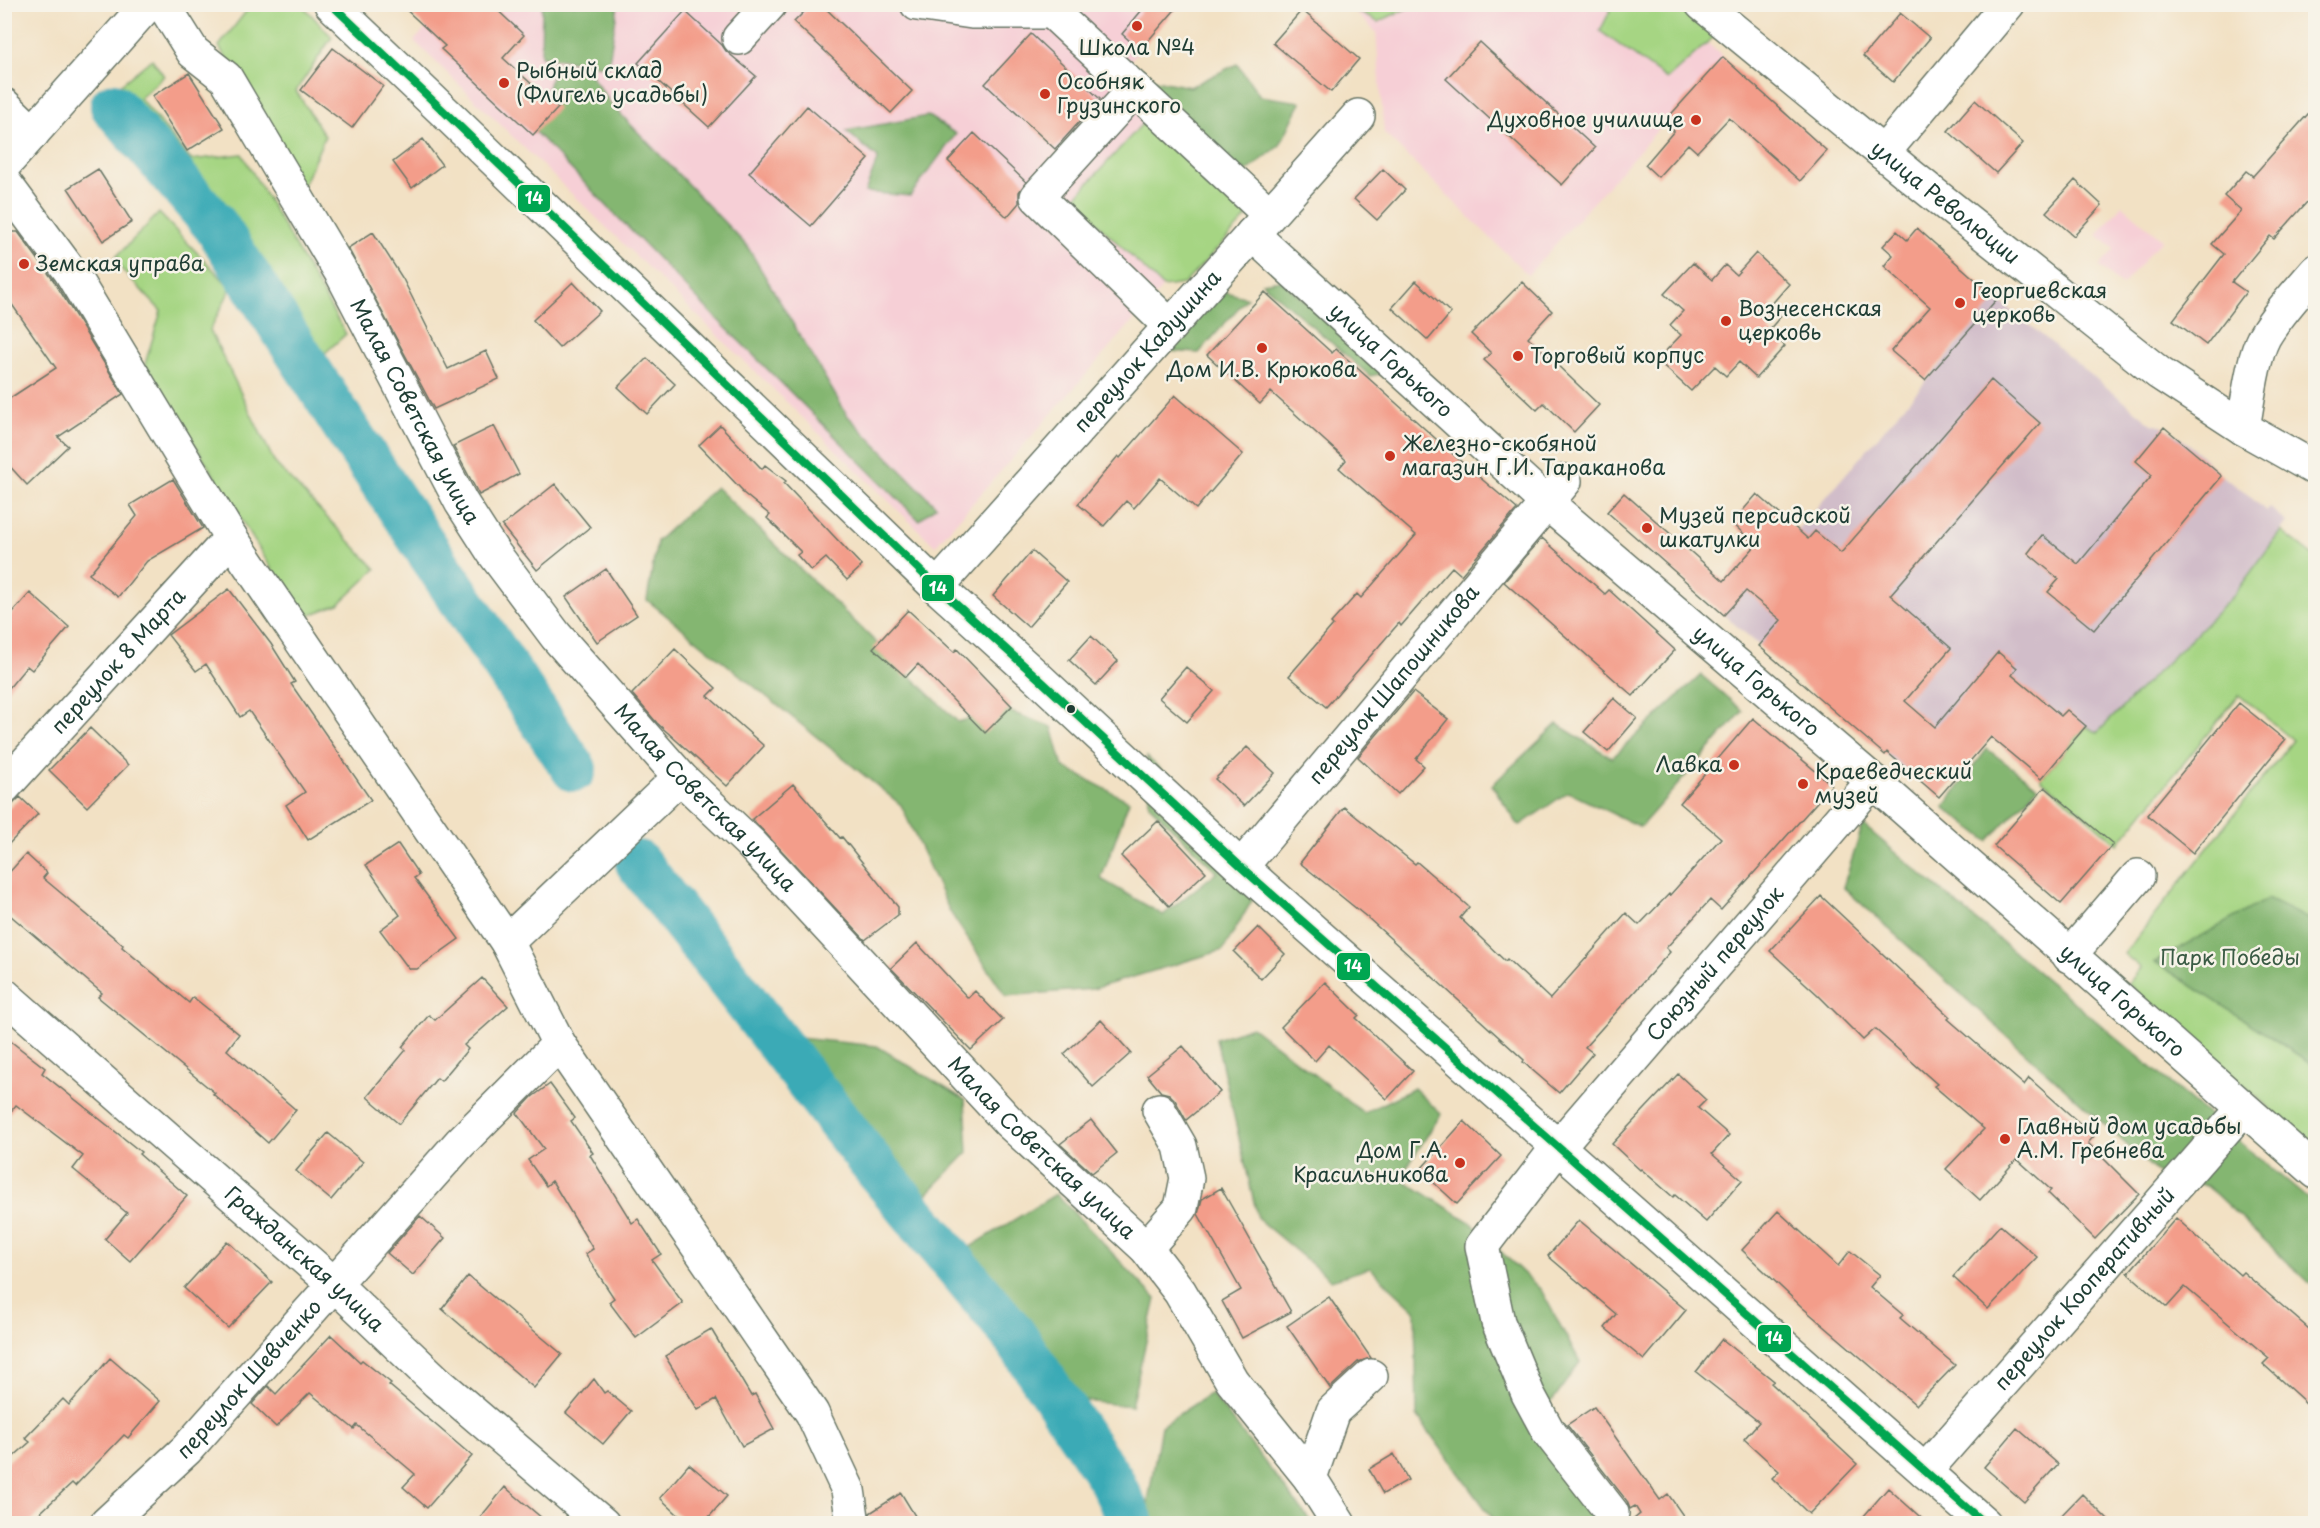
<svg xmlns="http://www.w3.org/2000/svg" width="2320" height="1528" font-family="'Playpen Sans',sans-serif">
<rect width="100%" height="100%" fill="#f7f3e8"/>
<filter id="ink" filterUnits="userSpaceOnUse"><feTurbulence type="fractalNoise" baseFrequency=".0167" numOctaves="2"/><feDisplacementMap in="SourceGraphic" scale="12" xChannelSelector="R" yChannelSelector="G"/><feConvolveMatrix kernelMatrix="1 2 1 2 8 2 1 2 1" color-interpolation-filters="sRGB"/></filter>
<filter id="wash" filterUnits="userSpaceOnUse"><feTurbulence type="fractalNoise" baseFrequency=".008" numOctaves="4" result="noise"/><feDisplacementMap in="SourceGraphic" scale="24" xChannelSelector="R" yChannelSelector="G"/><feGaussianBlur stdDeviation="1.35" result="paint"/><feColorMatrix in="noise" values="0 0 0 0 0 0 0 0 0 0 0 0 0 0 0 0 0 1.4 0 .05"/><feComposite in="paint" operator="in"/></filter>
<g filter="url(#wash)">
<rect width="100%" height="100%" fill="#f2e1c4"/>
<!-- built -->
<path fill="#f6cfd6" d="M448,4L1180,5L1113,80L1150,115L1073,200L1163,287L935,546L414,41Z
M1347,5H1666L1723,57L1528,275L1384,133L1376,32Z
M2122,205L2162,239L2122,286L2099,267L2114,249L2097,235Z"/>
<!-- industrial -->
<path fill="#d1bdc9" d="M1997,299L2152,424L2164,427L2189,444L2222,476L2246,493L2266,511L2269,507L2287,522L2234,595L2097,733L2086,726L2041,779L1963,714L1911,776L1724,615Z"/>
<!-- green -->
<path fill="#a6d583" stroke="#62895c" stroke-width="1.5" d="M1681,4L1716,35L1667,79L1600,31L1613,5Z
M251,5H302L332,37L296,91L325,136L300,192L219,46Z
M1345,5H1414L1378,22Z
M152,59L164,76L140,98L191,160L242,154L346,334L316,361L205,197L128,113L115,89Z
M1150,115L1247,207L1246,218L1184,284L1163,287L1073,200Z
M159,213L231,288L210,330L275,463L376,569L339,604L302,618L145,364L161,311L113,260Z
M2281,531L2313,556L2315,554V1148L2128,984L2141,968L2124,954L2293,740L2239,695L2118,844L2041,779L2086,726L2097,733L2234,595Z"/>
<!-- forest -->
<path fill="#84b671" stroke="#527a52" stroke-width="1.5" d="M542,5H618L608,67L541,56Z
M555,64L585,67L611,104L747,246L847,415L936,506L919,520L713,315L535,132Z
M1237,64L1260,96L1301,102L1280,145L1240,177L1140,77L1190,87Z
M928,116L956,134L910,196L865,192L878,158L846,131Z
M1280,280L1389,372L1370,376L1262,283Z
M1222,291L1247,298L1199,353L1168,351Z
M716,487L958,722L1003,709L1052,727L1063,767L1129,801L1101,879L1163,915L1217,872L1149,805L1147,757L1270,870L1223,950L1093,989L1006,996L950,912L901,805L647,600L657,541Z
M1701,675L1743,711L1640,827L1568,792L1519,826L1492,785L1557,724L1612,758Z
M1987,749L2038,787L1988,841L1944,807Z
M1863,825L2315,1205V1288L2207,1186L2159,1174L1843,887Z
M2267,899L2315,922V1066L2155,962Z
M1252,1027L1364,1113L1414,1088L1441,1114L1400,1178L1470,1222L1541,1290L1580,1362L1548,1407L1577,1496L1608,1523H1496L1417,1416L1415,1310L1370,1268L1331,1280L1258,1219L1216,1039Z
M799,1038L877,1046L965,1100L968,1152L923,1198Z
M1056,1194L1156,1299L1131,1406L1084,1401L967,1249Z
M1211,1393L1312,1523H1155L1147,1507L1161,1426Z"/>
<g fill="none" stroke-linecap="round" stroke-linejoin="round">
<!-- river -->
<path stroke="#3aaab6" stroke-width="46" d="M113,106L216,226L348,431L574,769
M638,863L868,1159L1013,1334L1111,1480L1132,1524"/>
</g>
<g id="blocks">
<!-- building -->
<path fill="#f39d8a" d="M400,4H491L524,35L503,58L558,108L533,135L441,49L445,46Z
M812,4H821L912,91L891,113L794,22Z
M1147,4H1180L1140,50L1122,34Z
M1302,10L1359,59L1331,92L1273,43Z
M685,11L722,45L726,51L756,76L709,127L638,63Z
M1900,13L1930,38L1893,82L1863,56Z
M1031,34L1100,99L1055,149L985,84Z
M1480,42L1595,148L1562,185L1446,79Z
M333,48L383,86L352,128L301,90Z
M1723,57L1827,151L1800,181L1729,118L1697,152L1688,144L1658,177L1645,165L1674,131L1664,122Z
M189,73L224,128L187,151L152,96Z
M1975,100L2023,143L1996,173L1948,131Z
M2316,105V192L2274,239L2270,236L2232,282L2246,292L2206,345L2173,320L2224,254L2212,244L2241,211L2224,196L2246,171L2253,176Z
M807,106L869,159L811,226L749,173Z
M974,133L1026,182L1019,192V203L1007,217L948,161Z
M423,139L442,165L412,188L393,162Z
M98,169L132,222L103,241L68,188Z
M1383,169L1405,190L1377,220L1354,199Z
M2075,180L2102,205L2074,236L2046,212Z
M1917,228L1997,299L1925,380L1891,351L1930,307L1884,266L1893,255L1883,246L1897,231L1907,240Z
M4,232H18L54,281L123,394L58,437L68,446L27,485L4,460V402L56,368L4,293Z
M373,232L403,279L448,369L486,351L499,379L434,409L348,248Z
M1756,253L1789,284L1770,306L1781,316L1768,331L1785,346L1756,378L1739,362L1726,376L1715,366L1691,391L1657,360L1681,335L1670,325L1683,311L1664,294L1693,263L1712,280L1725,265L1736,275Z
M1416,281L1451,313L1428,340L1392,308Z
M573,282L600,311L559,348L533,320Z
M1522,282L1552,311L1528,337L1599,405L1574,432L1544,403L1537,410L1484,360L1491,353L1471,334Z
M1265,292L1332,353L1336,349L1465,465L1517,509L1461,575L1452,567L1401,626L1399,623L1326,707L1289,676L1333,625L1331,623L1357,594L1361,598L1416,535L1339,468L1346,460L1271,392L1260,404L1207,355Z
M647,358L675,384L647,414L618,387Z
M1991,380L2040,423L1890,595L1951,648L1905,701L1935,727L1998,652L2017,668L2012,675L2061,716L2067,710L2086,726L2041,779L1991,737L1939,797L1887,752L1885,755L1759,646L1781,620L1746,591L1724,615L1607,512L1624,493L1724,581L1756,545L1732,523L1757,494L1808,539L1815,531L1841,553Z
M1175,395L1243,454L1196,509L1160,478L1134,508L1126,501L1104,526L1078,504L1118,456L1120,458Z
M720,425L762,469L765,465L786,481L784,483L862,566L847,580L826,558L811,571L797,555L801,552L767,518L770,515L742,492L743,491L699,445Z
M494,426L519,474L479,495L453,446Z
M2164,427L2222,476L2094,630L2048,592L2059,579L2028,553L2042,535L2078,564L2152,475L2136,461Z
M173,479L203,528L147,561L118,597L89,574L137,516L130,505Z
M555,484L590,527L537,570L502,526Z
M1542,538L1605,594L1609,590L1675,650L1633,696L1504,582Z
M1032,551L1067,582L1028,627L993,596Z
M606,569L637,615L597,642L566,597Z
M229,589L271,644L295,682L291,684L371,800L308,840L286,805L305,792L249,711L240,717L206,664L196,671L168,635Z
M30,593L69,627L32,670L27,666L4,694V622Z
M908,610L954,652L957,649L1012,706L985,733L918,664L906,677L873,648Z
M1091,636L1118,661L1096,685L1069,660Z
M675,649L716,688L708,696L764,746L727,786L657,723L632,694Z
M1186,667L1214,691L1187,722L1159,698Z
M1413,692L1448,719L1416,759L1424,766L1398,794L1358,757Z
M1614,698L1637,718L1608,752L1584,732Z
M2239,703L2285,740L2193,853L2147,815Z
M1753,718L1832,785L1721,910L1710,900L1666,948L1670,952L1585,1047L1593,1053L1559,1093L1523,1062L1524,1060L1368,918L1300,863L1344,807L1415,864L1417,862L1469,907L1460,918L1505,961L1507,959L1550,999L1626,913L1639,925L1669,894L1670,895L1721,838L1680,803Z
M90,728L128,765L87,807L49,770Z
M1247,747L1275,773L1244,806L1215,779Z
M793,784L840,838L842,837L898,907V915L865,940L752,819Z
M2045,787L2113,844L2061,904L1994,846Z
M20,797L38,814L4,849V813Z
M1158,821L1206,872L1169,906L1121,856Z
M398,844L419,875L414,878L459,939L417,969H409L380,930L400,915L366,865Z
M26,854L47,873L43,878L123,945L122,947L189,1003L193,997L239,1034L227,1050L296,1110L268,1143L213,1094L215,1093L98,997L102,993L4,910V878Z
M1821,896L1950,1017L1948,1019L2024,1085L2029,1078L2094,1136L2088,1143L2139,1194L2095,1239L2048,1193L2051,1190L2017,1159L1980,1200L1946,1169L1984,1129L1934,1086L1937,1084L1875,1029L1863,1040L1818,995L1770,951Z
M1258,927L1285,954L1261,979L1234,952Z
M917,943L968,998L975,991L1003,1020L971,1050L891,968Z
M482,978L508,1006L464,1045L468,1049L441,1081L437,1078L399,1124L367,1097L406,1050L402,1047L429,1015L435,1020Z
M1325,982L1359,1015L1356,1018L1413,1071L1387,1099L1329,1045L1315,1061L1281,1027Z
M1101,1020L1131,1053L1093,1087L1064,1054Z
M4,1036L45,1068L42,1073L141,1152L139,1154L187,1196L130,1261L105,1239L127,1213L73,1169L83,1156L16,1105L4,1120Z
M1183,1046L1220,1092L1186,1120L1175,1100L1169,1094L1161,1092L1147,1075Z
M1678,1074L1706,1100L1698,1108L1729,1135L1712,1154L1742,1180L1706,1222L1675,1195L1673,1197L1641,1169L1640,1170L1612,1144Z
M550,1084L575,1118L571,1121L593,1153L590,1155L632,1223L638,1219L661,1254L652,1260L683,1303L636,1338L609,1302L614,1298L585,1254L593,1249L552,1181L546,1186L528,1160L544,1149L517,1113L532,1097Z
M1091,1120L1117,1153L1092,1173L1060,1144Z
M1464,1121L1501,1156L1457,1204L1420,1170Z
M328,1133L363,1162L331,1200L296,1171Z
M1221,1188L1291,1312L1242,1338L1222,1301L1241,1290L1198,1214L1202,1199Z
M1778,1211L1838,1266L1850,1251L1880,1275L1870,1287L1903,1315L1900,1318L1955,1365L1916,1405L1803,1308L1742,1250Z
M420,1216L445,1238L413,1275L387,1253Z
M2176,1218L2240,1275L2243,1272L2316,1335V1412L2263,1364L2269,1358L2185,1287L2167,1307L2128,1273Z
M1579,1220L1686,1310L1644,1360L1605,1328L1616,1314L1548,1256Z
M2000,1225L2037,1257L1988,1309L1953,1277Z
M227,1241L272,1282L228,1328L184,1288Z
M468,1276L562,1354L534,1388L442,1309Z
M1329,1297L1371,1358L1358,1362L1330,1388L1287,1326Z
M711,1329L751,1396L755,1394L774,1429L742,1446L716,1399L698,1410L665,1356Z
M331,1335L360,1362L362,1360L391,1383L389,1385L472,1456L427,1508L403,1487L415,1474L357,1425L354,1429L310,1393L276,1427L252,1404L268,1386L276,1394Z
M1722,1339L1774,1381L1771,1383L1857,1464L1809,1514L1772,1478L1779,1471L1744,1439L1759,1422L1696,1372Z
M110,1358L160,1401L128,1438L124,1435L75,1486L72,1483L28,1524H11L4,1516V1465L30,1442L25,1438L63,1399L69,1405Z
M594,1379L604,1393L607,1391L631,1411L603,1444L566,1413Z
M1594,1407L1660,1500L1668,1494L1689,1524H1628L1640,1514L1635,1506L1630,1509L1627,1501L1567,1425Z
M2017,1428L2058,1464L2024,1502L1984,1467Z
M1394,1454L1408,1480L1383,1494L1369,1469Z
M689,1464L727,1496L703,1524H688L660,1498Z
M505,1487L549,1524H475Z
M1888,1488L1928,1524H1857Z
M901,1493L920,1524H871L870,1513Z
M2082,1494L2112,1524H2053Z"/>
</g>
</g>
<g filter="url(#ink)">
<use href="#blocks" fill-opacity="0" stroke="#697666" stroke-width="1.5"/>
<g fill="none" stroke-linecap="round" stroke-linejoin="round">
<defs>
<g id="minor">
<path id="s1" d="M163,4L193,52L226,78L342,274L461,502L493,552L556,636L680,777L751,844L1008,1121L1146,1248L1180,1292L1232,1381L1310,1478L1339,1524"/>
<path d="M917,4L972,12H1052L1269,214"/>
<path d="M739,38L770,4"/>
<path d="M1135,89L1037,197L1170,326"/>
<path d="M4,105L33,133"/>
<path d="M1883,153L2008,4"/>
<path d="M4,182L70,271L231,538L507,942L559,1044L812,1413L848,1490L853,1524"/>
<path id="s2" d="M1252,234L1547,503L1873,781L2316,1172"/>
<path d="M2243,428C2248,402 2252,360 2264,337C2278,313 2298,292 2316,271"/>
<path id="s3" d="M937,587L1358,116"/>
<path id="s4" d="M4,787L231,538"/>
<path id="s5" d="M1241,867L1565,481"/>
<path d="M507,942L680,777"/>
<path d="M2069,956L2138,876"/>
<path id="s6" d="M4,995L334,1284L437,1382L603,1524"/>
<path d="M1146,1248L1181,1208L1187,1178L1180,1146L1159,1110"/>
<path id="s7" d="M1925,1471L2243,1109"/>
<path d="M1310,1478L1333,1411L1371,1376"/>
<path id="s8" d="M1612,1513L1548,1431L1528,1394L1498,1322L1482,1246L1557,1148L1873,781"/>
<path id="s9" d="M106,1524L186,1450L460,1143L559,1044"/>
</g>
<g id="major">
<path d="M331,4L453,120L937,587L1038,678L1241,867L1985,1524"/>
<path id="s10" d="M1702,4L1911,176L2159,373L2243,428L2316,469"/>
<path d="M4,165L148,4"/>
</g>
</defs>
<!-- minor casing -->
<use href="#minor" stroke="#697666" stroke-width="36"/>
<!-- major casing -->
<use href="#major" stroke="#697666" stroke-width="36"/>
<!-- minor -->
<use href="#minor" stroke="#fff" stroke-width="33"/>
<!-- major -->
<use href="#major" stroke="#fff" stroke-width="33"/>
<defs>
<path id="bus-1" d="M331,4L453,120L937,587L1038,678L1241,867L1985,1524"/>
</defs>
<!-- bus-1 casing -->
<use href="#bus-1" stroke="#f7f3e8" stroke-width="12"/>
<!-- bus-1 -->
<use href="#bus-1" stroke="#00a651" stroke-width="8"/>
</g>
</g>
<!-- markers -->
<g fill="#c8321e" stroke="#f7f3e8" stroke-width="2">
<circle cx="1137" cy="26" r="6"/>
<circle cx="504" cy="83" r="6"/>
<circle cx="1045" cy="94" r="6"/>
<circle cx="1696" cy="120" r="6"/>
<circle cx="24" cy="264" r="6"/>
<circle cx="1960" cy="303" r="6"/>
<circle cx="1726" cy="321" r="6"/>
<circle cx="1262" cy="348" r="6"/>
<circle cx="1518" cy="356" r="6"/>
<circle cx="1390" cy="456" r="6"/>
<circle cx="1647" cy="528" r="6"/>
<circle cx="1734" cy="765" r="6"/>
<circle cx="1803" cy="784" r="6"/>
<circle cx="2005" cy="1139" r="6"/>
<circle cx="1460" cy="1163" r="6"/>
</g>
<circle fill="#1f3d34" stroke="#f7f3e8" stroke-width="2" cx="1071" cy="709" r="5"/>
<g text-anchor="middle" stroke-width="5" stroke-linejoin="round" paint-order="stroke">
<!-- poi labels -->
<g font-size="21" fill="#1f3d34" stroke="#f7f3e8" text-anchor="start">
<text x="1137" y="55" text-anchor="middle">Школа №4</text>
<text x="516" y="78">Рыбный склад<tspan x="516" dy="24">(Флигель усадьбы)</tspan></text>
<text x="1057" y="89">Особняк<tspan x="1057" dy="24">Грузинского</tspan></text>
<text x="1684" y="127" text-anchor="end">Духовное училище</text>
<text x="36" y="271">Земская управа</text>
<text x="1972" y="298">Георгиевская<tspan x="1972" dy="24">церковь</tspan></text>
<text x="1738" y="316">Вознесенская<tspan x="1738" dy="24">церковь</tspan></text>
<text x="1530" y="363">Торговый корпус</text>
<text x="1262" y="377" text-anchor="middle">Дом И.В. Крюкова</text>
<text x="1402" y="451">Железно-скобяной<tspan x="1402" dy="24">магазин Г.И. Тараканова</tspan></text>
<text x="1659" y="523">Музей персидской<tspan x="1659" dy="24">шкатулки</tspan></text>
<text x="1722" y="772" text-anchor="end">Лавка</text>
<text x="1815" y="779">Краеведческий<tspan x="1815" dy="24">музей</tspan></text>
<text x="2017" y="1134">Главный дом усадьбы<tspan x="2017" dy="24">А.М. Гребнева</tspan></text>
<text x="1448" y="1158" text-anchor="end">Дом Г.А.<tspan x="1448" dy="24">Красильникова</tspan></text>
</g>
<!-- street labels -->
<g font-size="21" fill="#1f3d34" stroke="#f7f3e8">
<text dy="7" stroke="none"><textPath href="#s10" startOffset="314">улица Революции</textPath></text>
<text dy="7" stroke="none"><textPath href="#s3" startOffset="316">переулок Кадушина</textPath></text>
<text dy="7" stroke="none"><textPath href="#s2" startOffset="188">улица Горького</textPath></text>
<text dy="7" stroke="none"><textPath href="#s1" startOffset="482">Малая Советская улица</textPath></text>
<text dy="7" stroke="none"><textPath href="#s4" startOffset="170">переулок 8 Марта</textPath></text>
<text dy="7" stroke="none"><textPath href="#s2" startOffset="674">улица Горького</textPath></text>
<text dy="7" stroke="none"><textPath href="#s5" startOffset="238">переулок Шапошникова</textPath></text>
<text dy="7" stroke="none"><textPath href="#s1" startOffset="968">Малая Советская улица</textPath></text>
<text dy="7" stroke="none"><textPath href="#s8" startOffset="668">Союзный переулок</textPath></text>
<text dy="7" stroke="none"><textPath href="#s2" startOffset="1160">улица Горького</textPath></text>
<text dy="7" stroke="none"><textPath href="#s1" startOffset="1454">Малая Советская улица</textPath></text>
<text dy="7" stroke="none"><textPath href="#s6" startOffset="400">Гражданская улица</textPath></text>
<text dy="7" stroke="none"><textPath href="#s7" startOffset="242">переулок Кооперативный</textPath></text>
<text dy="7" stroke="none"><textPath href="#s9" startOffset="204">переулок Шевченко</textPath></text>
</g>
<!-- park labels -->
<g font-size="21" fill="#3a5b44" stroke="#f7f3e8">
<text x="2230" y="965">Парк Победы</text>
</g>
</g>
<g stroke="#f7f3e8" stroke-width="2">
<rect x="517" y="184" width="34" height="29" rx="6" fill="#00a651"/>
<rect x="921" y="574" width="34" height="28" rx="6" fill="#00a651"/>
<rect x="1336" y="952" width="35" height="29" rx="6" fill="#00a651"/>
<rect x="1757" y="1324" width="35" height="29" rx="6" fill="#00a651"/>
</g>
<g font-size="16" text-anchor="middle" font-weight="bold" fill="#fff">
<text x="534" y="204">14</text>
<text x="938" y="594">14</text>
<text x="1353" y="972">14</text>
<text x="1774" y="1344">14</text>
</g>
<!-- margin -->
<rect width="2320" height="1528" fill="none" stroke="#f7f3e8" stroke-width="24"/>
</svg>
